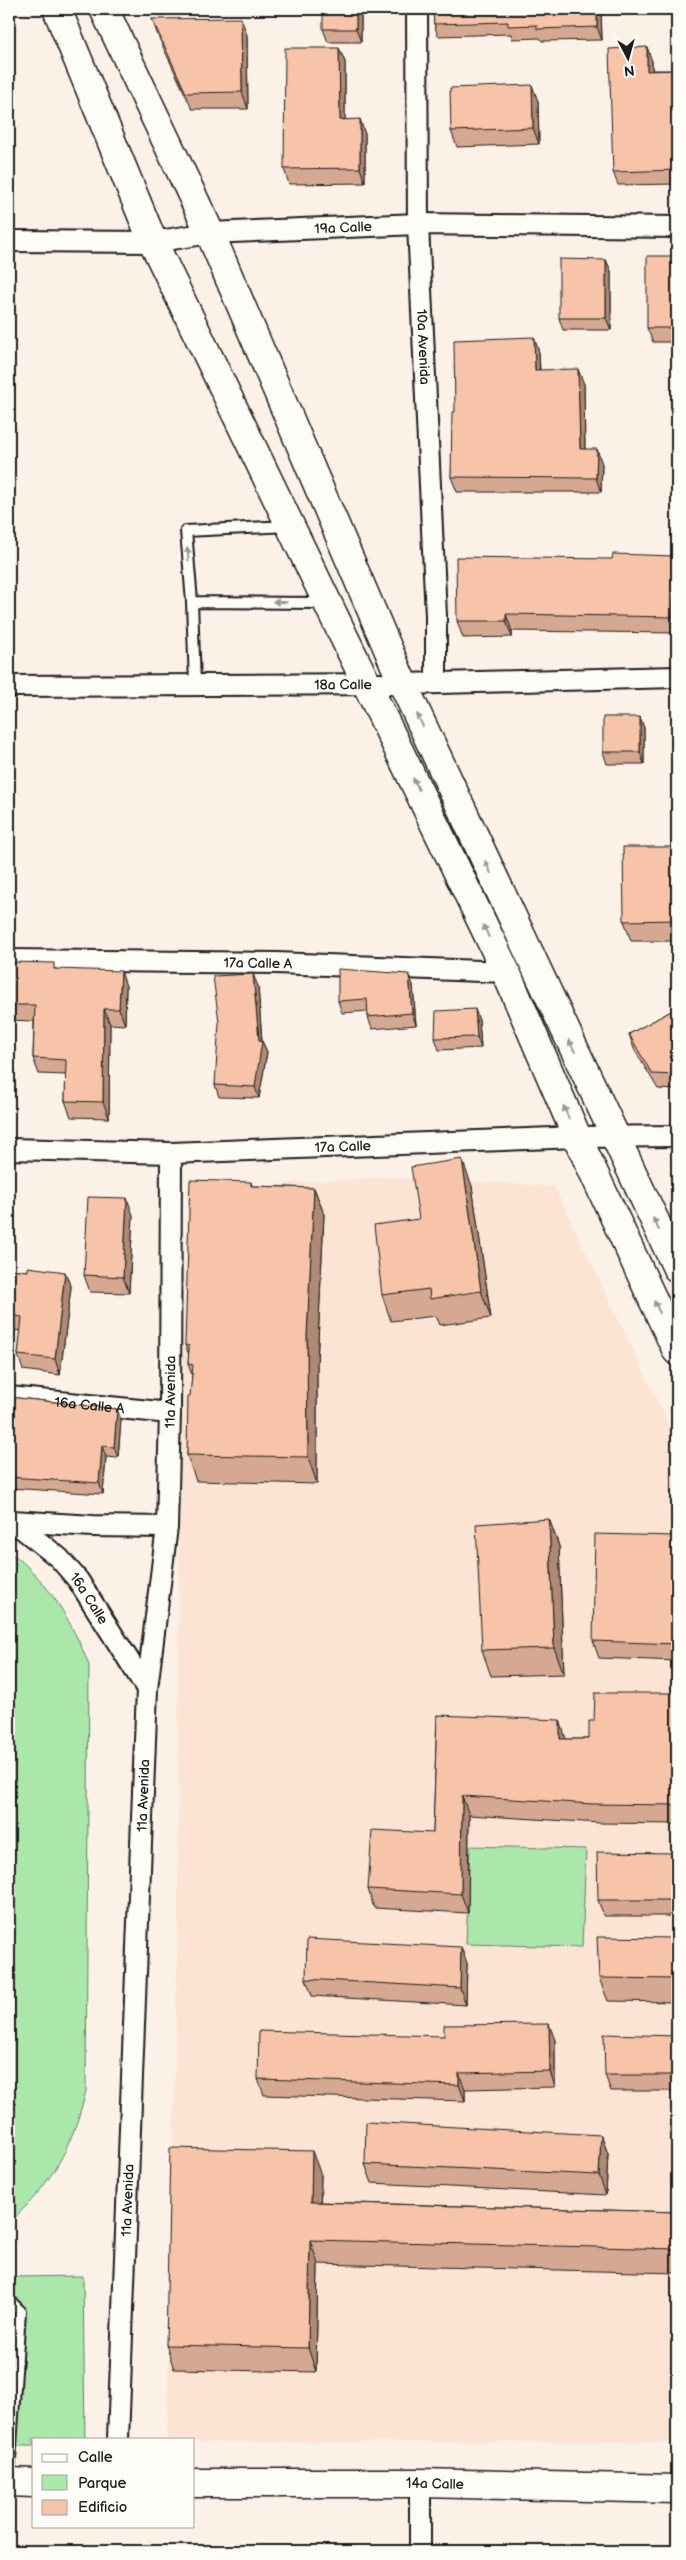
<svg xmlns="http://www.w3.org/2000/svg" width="686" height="2560" font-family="'Balsamiq Sans',sans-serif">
<rect width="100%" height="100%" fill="#fcf1e7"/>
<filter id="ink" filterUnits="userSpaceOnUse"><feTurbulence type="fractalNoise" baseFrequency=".02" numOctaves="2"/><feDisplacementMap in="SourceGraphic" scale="10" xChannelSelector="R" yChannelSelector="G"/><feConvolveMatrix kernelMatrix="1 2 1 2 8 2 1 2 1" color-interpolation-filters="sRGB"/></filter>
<g filter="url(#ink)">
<!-- built -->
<path fill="#fbe4d4" d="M382,1177L554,1186L677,1441V2442H194V2439H167L178,1914L179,1469L188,1190Z"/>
<!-- green -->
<path fill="#abe6ab" stroke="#648164" d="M9,1551C48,1580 71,1620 89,1665L86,2091C71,2149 53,2182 9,2223Z
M470,1846L586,1849L582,1947L466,1944Z
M83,2276L85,2439H34V2446H9V2277Z"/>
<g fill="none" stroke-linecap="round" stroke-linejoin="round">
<defs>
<path id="lane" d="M192,602L324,603
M195,684L192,602L186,531L289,526
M9,2300L20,2311L9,2476"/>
<g id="street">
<path id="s1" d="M417,9L418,224L436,616V683"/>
<path id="s2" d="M9,241L153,242L210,233L418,224L677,227"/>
<path id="s3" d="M9,686L403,684L677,677"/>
<path id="s4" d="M9,960L276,963L506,972"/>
<path id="s5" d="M9,1149L171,1153L577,1137L677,1136"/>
<path id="s6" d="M9,1397L170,1413"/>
<path d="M12,1521L93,1526L167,1527"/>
<path id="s7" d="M14,1522L59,1558L78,1580L147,1689"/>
<path id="s8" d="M118,2439L147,1689L167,1527L170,1413L171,1153"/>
<path d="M420,2483V2551"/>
</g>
<g id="secondary">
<path d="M57,9L153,242L506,972L577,1137L677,1351"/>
<path d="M104,9L210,233L403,684L677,1268"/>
<path d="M9,2482L34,2483"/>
<path id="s9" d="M194,2483H420L677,2489"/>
</g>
</defs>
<!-- lane casing -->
<use href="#lane" stroke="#1c1c1c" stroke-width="14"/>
<!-- street casing -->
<use href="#street" stroke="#1c1c1c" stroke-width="24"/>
<!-- secondary casing -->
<use href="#secondary" stroke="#1c1c1c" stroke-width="31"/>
<!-- lane -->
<use href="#lane" stroke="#fdfcf7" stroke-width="10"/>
<!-- street -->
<use href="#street" stroke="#fdfcf7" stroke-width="20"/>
<!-- secondary -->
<use href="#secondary" stroke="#fdfcf7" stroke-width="28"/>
</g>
<!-- wall -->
<path fill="#d5a991" stroke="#1c1c1c" d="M361,9V42H328L323,29Z
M433,9H601L602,40L542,41L540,38L512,39L511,34L438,36L434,24Z
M152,19L247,35L248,109H192L158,36Z
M339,48L345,62V120L365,134V183L289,184L284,169Z
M652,61V70H677V184L618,185L613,172Z
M538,101L539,144L457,147L451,131Z
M677,256V342H653L647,328Z
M606,260L611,271V330H563L559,318Z
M539,352L540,370L584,384L585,449L602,464L601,492H457L451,477L455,412Z
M677,561V633L512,631V637L463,638L457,621Z
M640,717L644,728V764H607L603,752Z
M677,847V941H631L624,921Z
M9,962L56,969L126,986L125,1025L110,1024L109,1118L71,1117L65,1101L66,1075L39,1074L33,1058L34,1021L9,1020Z
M413,985L416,1025L372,1029L368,1017V1011L342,1013L338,1001Z
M258,986L262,1041L267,1052L259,1098L219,1097L215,1085Z
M677,1008V1090L658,1089L634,1049L629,1034Z
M479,1020L481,1048L439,1050L435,1038Z
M251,1182L252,1186L314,1188L324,1214L317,1363V1484L196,1481L187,1455L192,1375L188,1364L189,1355L185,1345Z
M472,1186L491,1318L440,1325L436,1316L391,1321L382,1295L419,1219Z
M133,1215L129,1293L90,1292L84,1275Z
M9,1269L28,1271L71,1287L60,1375L23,1370L18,1355L21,1331L9,1330Z
M9,1397L117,1409L121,1420L118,1458L106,1457L103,1494L9,1488Z
M549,1519L559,1546L564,1674L491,1676L482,1650Z
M674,1536L677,1545V1661L599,1658L593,1641Z
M677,1693V1824L600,1823L469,1815L468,1913L374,1908L368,1889L433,1833L437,1715L566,1739H589L594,1721Z
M677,1853V1916H604L598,1900Z
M677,1938V2002L608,2001L599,1978Z
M467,1963L466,2005L312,1996L306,1979Z
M677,2036V2091H611L605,2075Z
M555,2040V2087L465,2089V2101L264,2095L258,2079Z
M601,2135L608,2154L606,2195L372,2183L365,2164Z
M321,2175L320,2202L677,2212V2273L318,2264L316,2372L174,2369L166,2345Z"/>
<!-- shaded-wall -->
<path fill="#ae8976" stroke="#1c1c1c" d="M356,9H361V42L356,29Z
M597,9H601L602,40L597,27Z
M241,18L247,35L248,109L242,92Z
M647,47L652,61V84L647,71Z
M339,48L345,62V134L340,120Z
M532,85L538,101L539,144L533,128Z
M360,119L365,134V183L360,168Z
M606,260L611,271V330L606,318Z
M534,337L539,352L540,385L535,370Z
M578,369L584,384L585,464L580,449Z
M597,449L602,464L601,492L596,478Z
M675,556L677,561V630L672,617Z
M506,614L512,631V637L506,621Z
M640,717L644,728V764L640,752Z
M121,971L126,986L125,1025L119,1009Z
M253,974L258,986L262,1043V1041L267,1052L259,1098L255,1087L259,1040Z
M409,974L413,985L416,1025L412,1013Z
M104,1009L110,1024L109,1118L103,1102Z
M475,1009L479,1020L481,1048L477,1037Z
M462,1159L472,1186L491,1318L481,1291Z
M314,1188L324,1214L317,1363V1484L308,1457L307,1336Z
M127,1198L133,1215L129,1293L123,1277Z
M65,1272L71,1287L60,1375L55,1359Z
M117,1409L121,1420L118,1458L114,1447Z
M102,1446L106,1457L103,1494L99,1483Z
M549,1519L559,1546L564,1674L554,1648Z
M674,1536L677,1545V1601L673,1588Z
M560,1720L566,1739L567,1758L560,1739Z
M462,1796L469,1815L468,1913L461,1894Z
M461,1947L467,1963L466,2005L460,1988Z
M549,2024L555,2040V2087L550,2071Z
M459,2073L465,2089V2101L459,2085Z
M601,2135L608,2154L606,2195L599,2175Z
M312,2151L321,2175L320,2226L311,2202Z
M310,2240L318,2264L316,2372L308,2348Z"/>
<!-- building -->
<path fill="#f8c4a9" stroke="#1c1c1c" d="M323,9H356V29H323Z
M433,9H597V27L537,29V25L508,26V22L434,24Z
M241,18L242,92L186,93L152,19Z
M647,47V71L677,70V170L613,172L609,49Z
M285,48H339L340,120L360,119V168L284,169Z
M532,85L533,128L451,131L450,88Z
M647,256H677V328H647Z
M559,259L606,260V318H559Z
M534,337L535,370L578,369L580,449H597L596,478L451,477L452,412H455L454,340Z
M613,554L675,556L672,617L506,614V621H457L456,557L612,559Z
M603,717H640V752H603Z
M623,847H677V920L624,921Z
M9,962L54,963V969L121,971L119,1009H104L103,1102L65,1101L66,1060L33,1058L35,1005H9Z
M338,969L409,974L412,1013L368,1017L367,999L338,1001Z
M253,974L259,1040L262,1041L255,1087L215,1085L219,1022L213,976Z
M677,1008V1075L652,1074L629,1034Z
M475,1009L477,1037L435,1038L436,1011Z
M462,1159L481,1291L430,1299L429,1289L382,1295L374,1225L419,1219L411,1167Z
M190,1180L251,1182V1186L314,1188L307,1336L308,1457L187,1455L188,1396H190L193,1365L188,1364L189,1346L185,1345Z
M88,1197L127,1198L123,1277L84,1275Z
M28,1267L65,1272L55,1359L18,1355L22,1317L9,1315V1269L28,1271Z
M9,1397L117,1409L114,1447L102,1446L99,1483L9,1477Z
M549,1519L554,1648L482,1650L476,1524Z
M595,1534L674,1536L673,1588H677V1644L593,1641Z
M595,1693H677V1805L593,1804L462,1796L461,1894L368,1889L372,1830L433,1833L437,1715L560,1720V1739H589V1721H594Z
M597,1852L677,1853V1900H598Z
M597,1937L677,1938V1979L599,1978Z
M307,1939L461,1947L460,1988L306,1979Z
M549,2024L550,2071L459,2073V2085L258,2079L259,2031L444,2036V2025Z
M604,2034L677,2036V2075H605Z
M366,2122L601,2135L599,2175L365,2164Z
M170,2148L312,2151L311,2202L677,2212V2249L310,2240L308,2348L166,2345Z"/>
<!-- one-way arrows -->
<defs><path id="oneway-solid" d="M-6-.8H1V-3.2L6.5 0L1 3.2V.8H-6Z" transform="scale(1.25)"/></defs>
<g fill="#989794">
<use href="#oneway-solid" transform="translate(188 554) rotate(-95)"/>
<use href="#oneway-solid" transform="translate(280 602) rotate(-179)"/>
<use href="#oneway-solid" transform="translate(420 720) rotate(-115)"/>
<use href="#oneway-solid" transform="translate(416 784) rotate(-115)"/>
<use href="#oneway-solid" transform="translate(488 867) rotate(-115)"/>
<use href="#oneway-solid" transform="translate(486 931) rotate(-115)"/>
<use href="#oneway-solid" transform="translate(572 1046) rotate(-115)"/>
<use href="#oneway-solid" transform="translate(566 1112) rotate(-113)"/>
<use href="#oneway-solid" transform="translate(656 1224) rotate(-115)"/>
<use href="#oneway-solid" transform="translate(657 1307) rotate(-115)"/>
</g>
</g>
<g text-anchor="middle" stroke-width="5" stroke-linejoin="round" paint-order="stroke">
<!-- street labels -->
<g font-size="14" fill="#1c1c1c" stroke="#fdfcf7">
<text dy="5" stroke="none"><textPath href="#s2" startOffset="335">19a Calle</textPath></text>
<text dy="5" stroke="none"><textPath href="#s1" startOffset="338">10a Avenida</textPath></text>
<text dy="5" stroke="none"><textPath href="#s3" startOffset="334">18a Calle</textPath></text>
<text dy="5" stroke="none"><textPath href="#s4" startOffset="249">17a Calle A</textPath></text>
<text dy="5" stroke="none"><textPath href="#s5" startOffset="334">17a Calle</textPath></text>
<text dy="5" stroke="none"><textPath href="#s8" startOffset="1049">11a Avenida</textPath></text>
<text dy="5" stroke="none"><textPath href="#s6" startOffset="81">16a Calle A</textPath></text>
<text dy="5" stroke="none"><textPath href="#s7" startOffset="108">16a Calle</textPath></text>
<text dy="5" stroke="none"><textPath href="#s8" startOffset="644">11a Avenida</textPath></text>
<text dy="5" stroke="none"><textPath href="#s8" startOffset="239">11a Avenida</textPath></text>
<text dy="5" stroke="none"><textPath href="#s9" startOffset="241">14a Calle</textPath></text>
</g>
</g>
<!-- margin -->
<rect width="686" height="2560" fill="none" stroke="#fdfcf7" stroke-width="30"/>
<rect x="15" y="15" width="656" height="2530" fill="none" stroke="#1c1c1c" stroke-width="2" filter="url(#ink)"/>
<!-- legend -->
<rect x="32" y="2438" width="162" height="90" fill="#fdfcf7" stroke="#a3a29f"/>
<rect x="42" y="2454" width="25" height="8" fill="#fdfcf7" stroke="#a3a29f"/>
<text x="78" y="2462" font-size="15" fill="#1c1c1c">Calle</text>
<rect x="42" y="2475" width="25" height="15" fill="#abe6ab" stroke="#a3a29f"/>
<text x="78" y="2488" font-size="15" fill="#1c1c1c">Parque</text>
<rect x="42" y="2500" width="25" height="15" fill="#f8c4a9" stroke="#a3a29f"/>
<text x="78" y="2512" font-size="15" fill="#1c1c1c">Edificio</text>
<!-- north arrow -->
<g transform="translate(628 58) rotate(174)" stroke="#fdfcf7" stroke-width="4" paint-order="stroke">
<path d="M0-4L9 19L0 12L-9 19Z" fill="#1c1c1c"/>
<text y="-8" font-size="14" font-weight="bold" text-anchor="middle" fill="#1c1c1c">N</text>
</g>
</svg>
